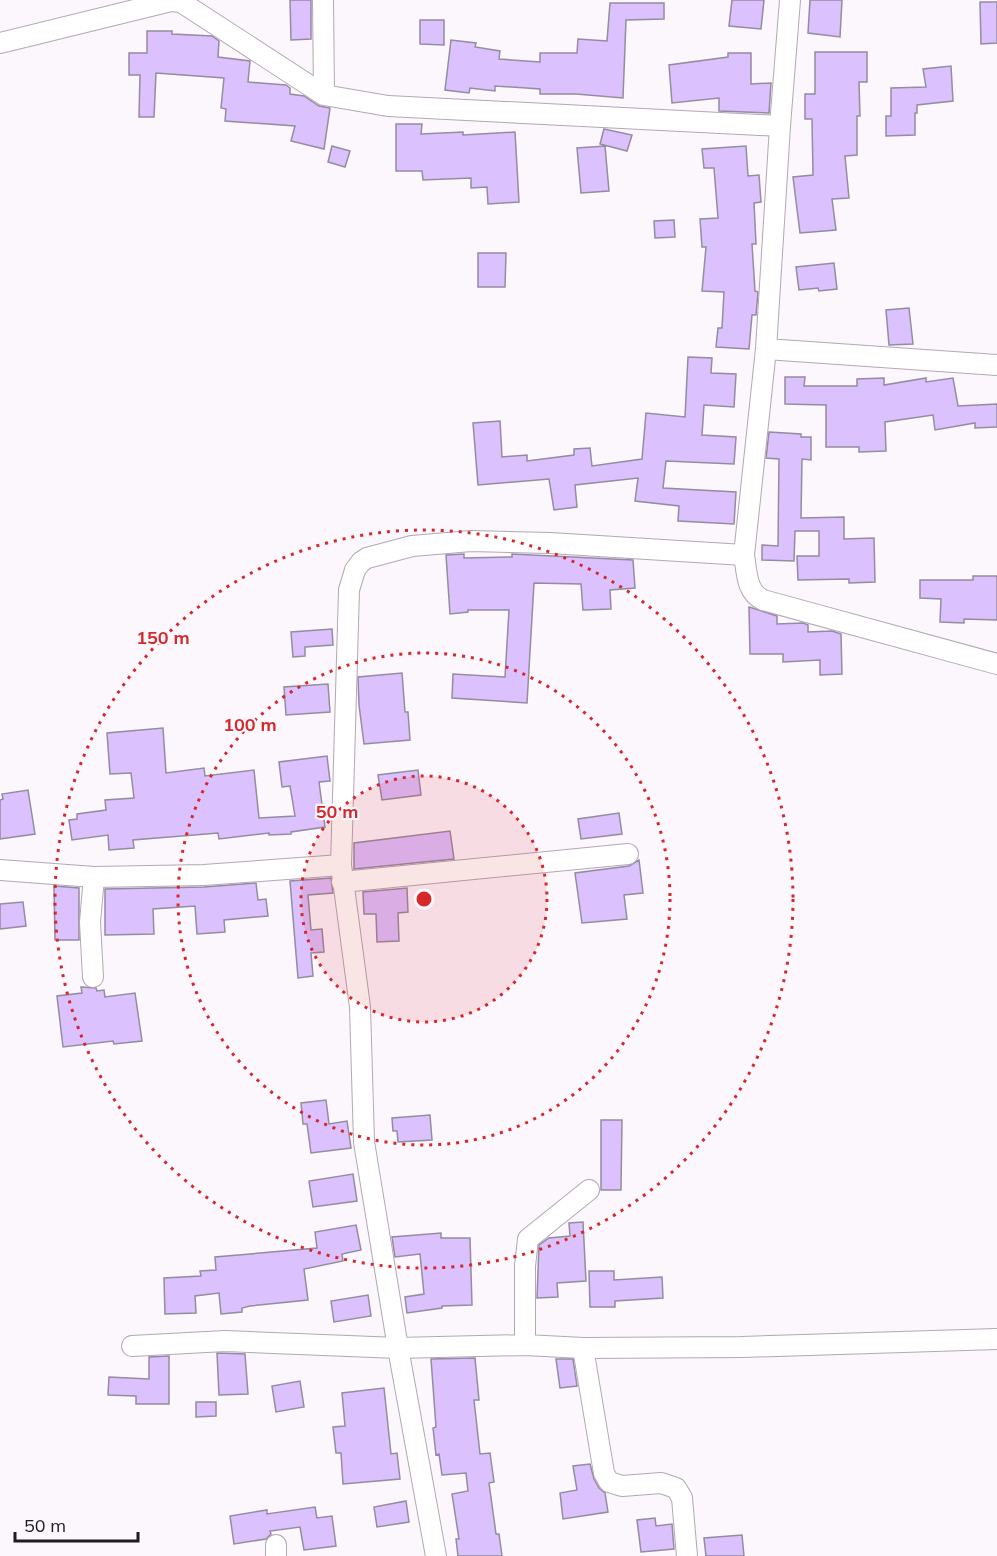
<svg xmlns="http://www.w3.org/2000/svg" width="997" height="1556" font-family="Mulish,sans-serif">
<rect width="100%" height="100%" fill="#fcf6fd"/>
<!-- building -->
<path fill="#dbc1fe" stroke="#948c9f" stroke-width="1.5" d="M290,0H311V39L291,40Z
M732,0H764L761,29L729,26Z
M810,0H842L840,37L808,33Z
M980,2H997V43L981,44Z
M610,3H664V19L626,20L623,98L576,94H540V89L495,86V91L470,88L469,93L445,90L451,40L476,43L475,47L500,51L499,59L540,62V53H577L578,39L607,41Z
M420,20H444V45L420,44Z
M147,31H172V34L212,36L219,41L218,57L250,61L248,82L286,85L290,88V94L304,96L319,106L330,108L324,149L291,141L295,126L225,121L226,109L221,108L224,78L156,73L154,117H139L140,75H129V53H147Z
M815,52H867V82H859L860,116H857V155L845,156L849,198L832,199L836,230L800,233L793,177L813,175L812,119H805V94H815Z
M728,53H751V84L771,83L769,113L719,111V98L672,103L669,65L728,57Z
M951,66L953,101L917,105V113H915V135L886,136V116H891V88L926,87L923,69Z
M396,124H422L421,134L463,132V135L515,132L519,202L488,204L487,187L471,188V178L423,180L422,171H396Z
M604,129L632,135L627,151L600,144Z
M332,146L350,151L345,167L328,162Z
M605,146L609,191L581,193L577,148Z
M746,146L748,176L759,175L761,202L754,203L756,244H752L755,291L758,292L756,315H752L749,349L716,347L718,328H722L724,292L702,291L706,247H702L700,219L718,218L714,168H704L702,149Z
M674,220L675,237L655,238L654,221Z
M478,253H506L505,287H478Z
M834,263L837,289L819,291L818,288L799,290L796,267Z
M909,308L913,344L889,345L886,310Z
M688,357L712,358L711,373L736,374L734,407L704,405L702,435L736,437L734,464L666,461L663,488L736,492L734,524L678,521L679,506L635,501L638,478L575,485L577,507L554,510L549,479L478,485L473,423L500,421L502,457L527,455V461L574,455V449L590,448L592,466L642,459L646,413L685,417Z
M785,377H805L804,386H857V379L884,378V385L926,378V382L953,378L958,406L997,404V427L975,428V423L935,430L933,415L885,422L886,451L859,452V447H826V405L785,404Z
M769,432L801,434V437H811V460L802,459L801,518L844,517V539L874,538L875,582L849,583V579L798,580L797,556H819V531H795L794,561L762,560V545L778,546L779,459L766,458Z
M464,554V558L512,557V554L633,560L635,588L610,590L611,609L583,610L581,584L534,583L527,703L452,698L453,674L505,677L509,610H468V612L450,614L446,555Z
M973,576H997V620L964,619V623L940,622L941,599L920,598V580H973Z
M749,607L777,616V624L803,623L808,625V632L832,631L841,634L842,674L820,675V660L783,662V654H750Z
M332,629L333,645L305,647V656L293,657L291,632Z
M402,673L405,712H408L410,740L364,744L359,705L358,677Z
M328,684L330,712L286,715L284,687Z
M163,728L166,773L204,768L205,776L254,770L259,818L295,816L290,786L282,787L279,762L327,756L330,781L319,782L325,827L291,832V834L269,835V833L219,839L218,833L133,840L134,848L109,850L108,835L72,840L69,820L77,819V814L106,810L105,800L134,798L131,773L110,774L107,733Z
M418,770L421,795L382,800L378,775Z
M28,790L35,834L0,839V800L3,799L2,794Z
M619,813L622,834L581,839L578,819Z
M450,831L454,859L354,869V843Z
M639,860L643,893L624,895L627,919L582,923L575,873L629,866Z
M331,878L333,893L308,895L311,930L322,929L324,952L311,953L313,976L298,978L290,881Z
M256,883L258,900L266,899L268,916L224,920L225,932L197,934L195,906L153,909L154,934L105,935V889L204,887Z
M54,886L79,888V940H55Z
M407,888L408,912L398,913L399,941L377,942L376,914H364L363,892Z
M23,902L26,926L0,929V904Z
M81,987L96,988L97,991L104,990L105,997L135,993L142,1041L114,1044L113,1041L63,1047L57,996L82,993Z
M326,1100L329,1124L347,1121L351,1148L311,1153L307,1124H303L301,1103Z
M430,1115L432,1140L398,1142L397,1131H393L392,1118Z
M601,1120H622L621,1190H601Z
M353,1174L357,1201L313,1207L309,1181Z
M583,1222L586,1281L557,1283L558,1297L537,1298L539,1245L549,1238L570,1236L569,1223Z
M356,1225L361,1250L342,1254L343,1261L304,1269L308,1300L250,1306L242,1308V1312L221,1314L219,1293L195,1296L196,1313L165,1314L164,1278L201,1276L200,1271L216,1270L215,1257L317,1248L315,1232Z
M441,1233V1238H470L472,1305L442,1306V1308L407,1313L405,1297L424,1294L420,1254L395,1257L392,1237Z
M589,1271H614V1280L662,1277L663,1298L615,1301V1307H590Z
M368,1295L371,1316L334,1322L331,1301Z
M217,1353L245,1354L248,1394L219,1395Z
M169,1356V1404H136V1396L108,1395L109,1377L149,1379V1357Z
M475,1358L479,1400H474L480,1454L490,1453L494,1482L489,1483L496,1534H499L502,1556H458L456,1539H459L452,1494L468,1491L466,1473L442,1475L439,1454L436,1455L433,1428L436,1427L431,1359Z
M556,1359H573L577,1386L560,1388Z
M300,1381L304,1407L276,1412L272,1386Z
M384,1388L391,1454L397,1453L400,1479L343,1484L341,1453H336L333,1427L345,1426L342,1393Z
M196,1402H216V1416L196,1417Z
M590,1464L594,1479L599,1488L605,1493L608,1512L563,1519L560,1493L577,1490L573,1466Z
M406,1501L409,1522L377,1527L374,1507Z
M315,1507L317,1518L332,1516L336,1546L304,1550L300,1527L270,1531L271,1534L266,1539L234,1544L230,1516L267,1510V1514Z
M655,1518L656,1526L672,1524L674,1549L641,1552L637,1520Z
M742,1535L744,1556H706L704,1538Z"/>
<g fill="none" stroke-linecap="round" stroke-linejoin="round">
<defs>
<path id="street" d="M323,0L324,95
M790,0L780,126L766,349L744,555C747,572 746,592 763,600L997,664
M0,43L171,1L181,2L324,95L388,106L780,126
M766,349L997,365
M0,870L94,877L204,875L341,865
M342,882L628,854
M93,977L90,922L94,877
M525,1345V1266L528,1239L589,1190
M132,1346L225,1341L398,1348L525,1345L583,1348L742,1347L997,1339
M583,1348L604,1473L609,1482L622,1486L661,1483L676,1488L682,1498L687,1556
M276,1545V1556
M436,1556L398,1348L364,1142L360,1007L341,865L349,590L355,570L361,562L367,558L412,546L471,541L550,543L744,555"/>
</defs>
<!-- street casing -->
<use href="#street" stroke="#b5a6b7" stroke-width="22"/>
<!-- street -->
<use href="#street" stroke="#fff" stroke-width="20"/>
</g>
<!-- distance rings -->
<circle cx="424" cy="899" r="123" fill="#d62828" fill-opacity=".12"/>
<g fill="none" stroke="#d62828" stroke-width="3" stroke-dasharray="3 6">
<circle cx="424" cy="899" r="123"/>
<circle cx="424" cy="899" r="246"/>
<circle cx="424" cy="899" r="369"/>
</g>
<circle cx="424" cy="899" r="9" fill="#d62828" stroke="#fcf6fd" stroke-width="3"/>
<g font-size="18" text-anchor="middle" font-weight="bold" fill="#d62828" stroke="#fcf6fd" stroke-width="4.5" stroke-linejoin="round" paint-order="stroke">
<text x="163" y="644">150 m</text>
<text x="250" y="731">100 m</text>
<text x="337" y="818">50 m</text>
</g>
<!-- scale -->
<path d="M15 1532v9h123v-9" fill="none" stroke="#211b21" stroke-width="3"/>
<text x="24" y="1532" font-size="18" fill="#211b21" stroke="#fcf6fd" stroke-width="4.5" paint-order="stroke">50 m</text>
</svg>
